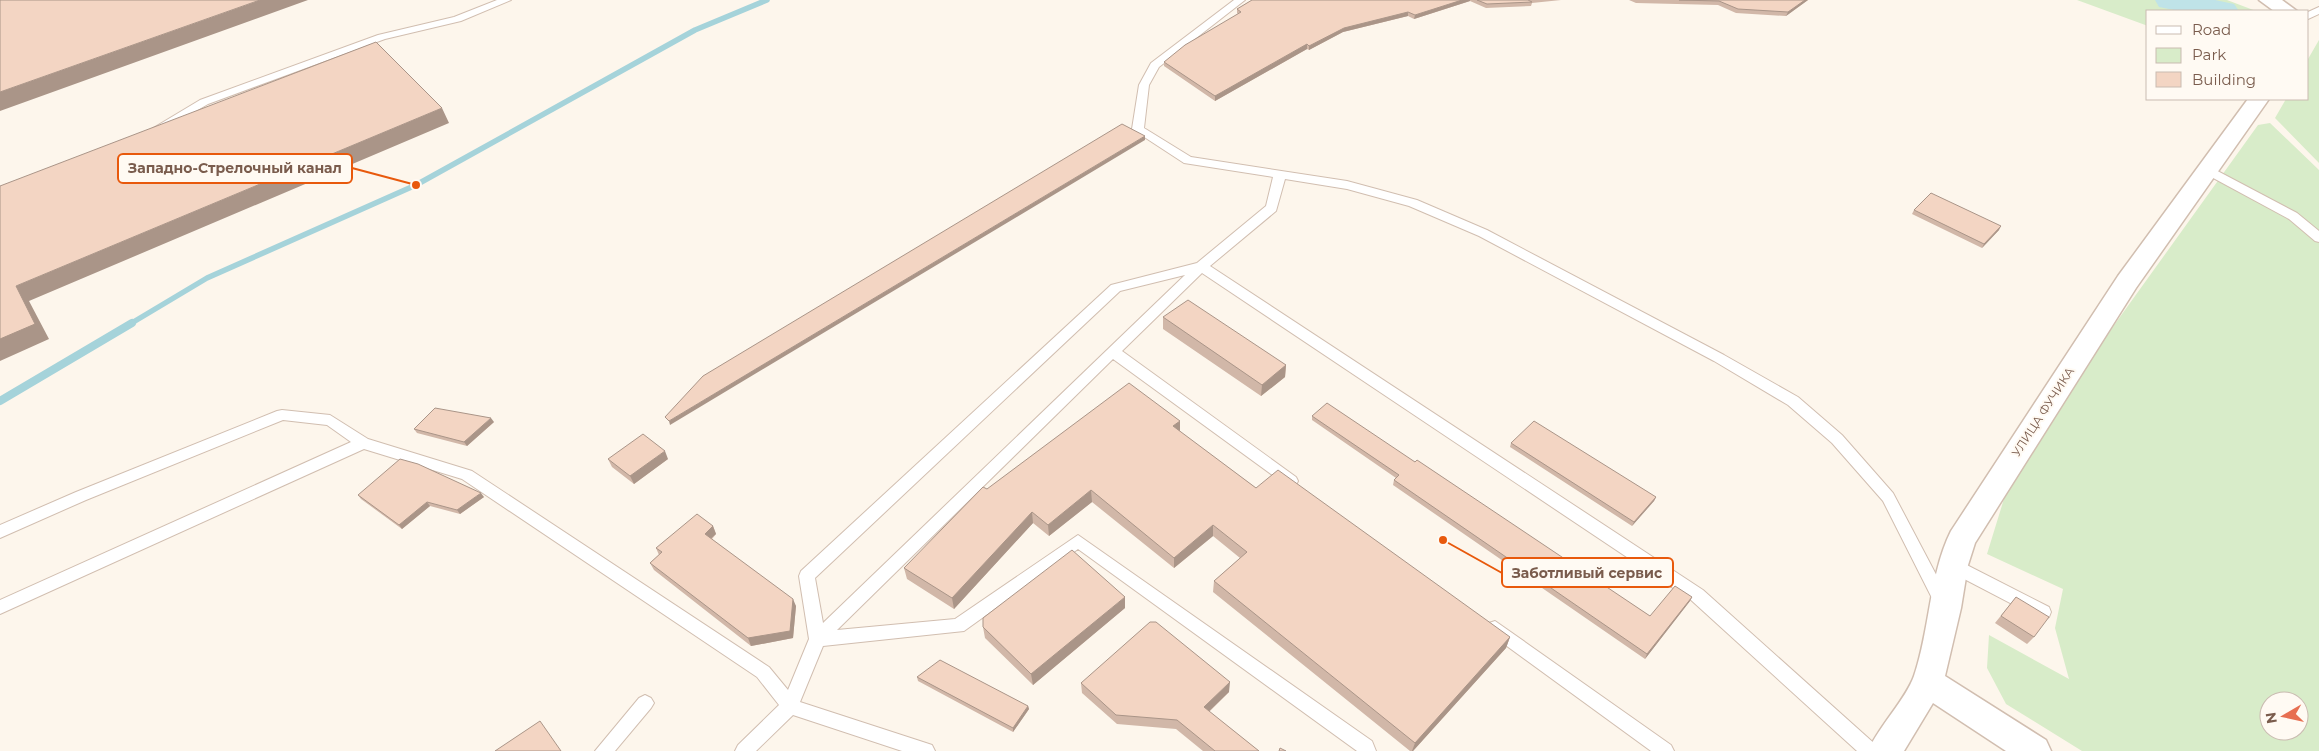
<svg xmlns="http://www.w3.org/2000/svg" width="2319" height="751" font-family="Montserrat,sans-serif">
<rect width="100%" height="100%" fill="#fdf6ec"/>
<!-- green -->
<path fill="#d8ecc9" fill-rule="evenodd" d="M2077,0H2227L2256,11H2148V26Z
M2319,40V163L2275,118L2286,99H2308V59Z
M2270,123L2319,170V751H2082L2006,704L1987,668L1989,635L2069,679L2055,628L2063,589L1987,554L2015,463L2258,125ZM2269,701H2299V731H2269Z"/>
<g fill="none" stroke-linecap="round" stroke-linejoin="round">
<!-- stream-far1 -->
<path stroke="#a5d3da" stroke-width="5.5" d="M130,324L207,278L416,185L695,30L767,0"/>
<!-- stream -->
<path stroke="#a5d3da" stroke-width="8" d="M0,401L132,323"/>
<!-- river -->
<path fill="#bfe3e8" fill-rule="evenodd" d="M2155,0H2215L2234,4L2239,11H2179L2159,7Z"/>
<defs>
<path id="lane" d="M497,0H511L461,21L385,39L208,104L160,132H152L150,130L200,100L378,35L454,17Z
M1234,0H1245L1159,67L1149,85L1144,128L1191,157L1347,181L1417,200L1487,230L1724,355L1798,397L1842,435L1893,493L1950,601L1948,606L1942,608L1936,606L1883,501L1832,443L1788,405L1714,361L1479,236L1409,206L1347,189L1285,179L1276,211L1210,266L1703,590L1876,745L1879,751H1857L1691,600L1202,273L1122,351L1296,477L1298,481L1296,485H1286L1113,359L837,630L955,619L1078,535L1372,741L1376,751H1357L1078,549L964,631L823,646L800,702L926,743L932,745L935,751H902L793,715L756,751H735L738,745L779,705L757,677L462,479L364,449L0,614V600L351,442L327,425L283,420L86,500L0,538V525L76,492L277,411L282,410L330,415L368,439L472,471L769,667L788,690L809,639L799,576L801,571L1111,285L1197,263L1266,206L1273,177L1184,163L1132,129L1139,85L1151,63ZM1185,275L823,623L815,578L1120,291Z
M2319,7V14L2308,19V12Z
M2208,166L2297,213L2319,231V242L2315,241L2289,219L2204,173L2202,170Z
M1953,558L2049,607L2051,612L2049,617L2043,619L2037,617L1947,570L1945,565L1947,560Z
M1495,621L1671,745L1674,751H1651L1489,633L1487,628L1489,623Z
M645,695L651,698L654,703L651,708L615,751H595L639,698Z"/>
<path id="street" d="M2259,0H2282L2297,11H2274Z
M2248,99H2269L2136,288L1975,543L1968,565L1961,608L1945,676L2046,740L2051,751H2006L1933,703L1904,751H1868C1879,726 1906,699 1914,676C1930,630 1929,575 1951,531L2118,276Z"/>
</defs>
<!-- lane casing -->
<use href="#lane" stroke="#d1beb0" stroke-width="2"/>
<!-- street casing -->
<use href="#street" stroke="#d1beb0" stroke-width="3"/>
<!-- lane -->
<use href="#lane" fill="#fff" fill-rule="evenodd"/>
<!-- street -->
<use href="#street" fill="#fff" fill-rule="evenodd"/>
</g>
<!-- wall -->
<path fill="#d1b7a8" d="M1252,0H1561L1532,3L1531,6L1486,8L1470,1L1414,19L1408,16L1343,32L1309,50L1307,49L1215,101L1164,66V62L1238,14L1237,13V9Z
M1629,0H1808L1786,16L1736,13L1718,5L1636,3Z
M1914,210L1999,230L1982,248L1912,214Z
M1163,317L1286,365L1285,377L1261,396L1163,329Z
M1312,416L1415,462L1650,616L1692,597L1690,601L1645,659L1393,485L1394,480L1396,478L1312,420Z
M1180,421V432L1256,488L1510,637L1506,648L1413,751H1410L1213,592L1214,581L1240,558L1213,536L1174,568L1092,502L1049,536L1033,523L954,609L907,579L904,568L987,489Z
M494,422L467,446L417,433L414,429Z
M1511,443L1656,497L1654,501L1632,526L1510,447Z
M608,459H668L634,484L612,467Z
M358,495L484,497L460,514L430,506L402,529L361,499Z
M713,526L716,534L712,539L796,606L793,638L751,646L654,570L650,563L659,555L656,548Z
M2016,597L2034,637L2027,644L1995,623Z
M1125,608L1033,685L985,638L983,627Z
M917,677L1028,706L1029,709L1013,732L918,681Z
M1081,683L1229,692L1209,712L1259,751H1203L1176,729L1117,724L1082,693Z"/>
<!-- shaded-wall -->
<path fill="#aa9588" d="M260,0H308L0,111V92Z
M1462,0H1470V1L1414,19L1415,15Z
M1805,0H1808L1786,16L1788,12Z
M1408,12V16L1343,32L1309,50V46L1344,28Z
M1307,44V49L1215,101V96Z
M442,108L449,123L29,301L49,339L0,361V339L16,286Z
M1145,136V140L670,425L669,421Z
M2001,226L1999,230L1982,248L1984,244Z
M1286,365L1285,377L1261,396L1262,385Z
M491,418L494,422L467,446L464,442Z
M1180,421V432L1173,426Z
M665,451L668,459L634,484L630,476Z
M1091,490L1092,502L1049,536L1048,525Z
M481,493L484,497L460,514L457,510Z
M1656,497L1654,501L1632,526L1634,522Z
M427,502L430,506L402,529L399,525Z
M1032,512L1033,523L954,609L952,598Z
M1213,525V536L1174,568V558Z
M713,526L716,534L708,541L705,534Z
M1125,597V608L1033,685L1031,674Z
M1692,597L1690,601L1645,659L1647,654Z
M793,599L796,606L793,638L751,646L748,638Z
M1510,637L1506,648L1413,751H1412L1415,743Z
M1230,682L1229,692L1203,717L1204,707Z
M1028,706L1029,709L1013,732V728Z"/>
<!-- building -->
<path fill="#f3d5c3" stroke="#aa9588" d="M0,0H260L0,92Z
M1252,0H1462L1415,15L1408,12L1344,28L1309,46L1307,44L1215,96L1164,62L1185,45L1241,12L1237,9Z
M1477,0H1528L1532,2L1487,4Z
M1679,0H1805L1788,12L1738,9L1719,1Z
M376,42L442,108L16,286L35,324L0,339V186Z
M1122,124L1145,136L669,421L665,417L703,376Z
M1931,193L2001,226L1984,244L1914,210Z
M1188,300L1286,365L1262,385L1163,317Z
M1129,383L1180,421L1173,426L1256,488L1278,470L1510,637L1415,743L1214,581L1247,552L1213,525L1174,558L1091,490L1048,525L1032,512L952,598L904,568L983,487L987,489Z
M1327,403L1415,462L1417,460L1650,616L1675,586L1692,597L1647,654L1394,480L1399,475L1312,416Z
M435,408L491,418L464,442L414,429Z
M1534,421L1656,497L1634,522L1511,443Z
M643,434L665,451L630,476L608,459Z
M400,459L418,464L481,493L457,510L427,502L399,525L358,495Z
M697,514L713,526L705,534L793,599L790,631L748,638L650,563L662,552L656,548Z
M1072,550L1125,597L1031,674L983,627V618Z
M2016,597L2049,617L2034,637L2001,616Z
M1150,622H1156L1230,682L1204,707L1259,751H1215L1177,720L1116,715L1081,683Z
M940,660L1028,706L1013,728L917,677Z
M540,721L561,751H495Z
M1280,748L1286,751H1279Z"/>
<g text-anchor="middle" stroke-width="4" stroke-linejoin="round" paint-order="stroke">
<!-- street labels -->
<g font-size="12" fill="#7a5c4d" stroke="#fffaf3">
<text transform="translate(2043 412) rotate(-57)" y="4">УЛИЦА ФУЧИКА</text>
</g>
</g>
<!-- callouts -->
<path fill="none" stroke="#e8590c" stroke-width="2" d="M416 185L352 168M1443 540L1502 573"/>
<g fill="#e8590c" stroke="#fffaf3" stroke-width="2">
<circle cx="416" cy="185" r="5"/>
<circle cx="1443" cy="540" r="5"/>
</g>
<g fill="#fffaf3" stroke="#e8590c" stroke-width="2">
<rect x="118" y="154" width="234" height="29" rx="5"/>
<rect x="1502" y="558" width="171" height="29" rx="5"/>
</g>
<g font-size="14" text-anchor="middle" font-weight="bold" fill="#7a5c4d">
<text x="235" y="173">Западно-Стрелочный канал</text>
<text x="1587" y="578">Заботливый сервис</text>
</g>
<!-- legend -->
<rect x="2146" y="10" width="162" height="90" fill="#fffaf3" stroke="#cabbb1"/>
<rect x="2156" y="26" width="25" height="8" fill="#ffffff" stroke="#cabbb1"/>
<text x="2192" y="35" font-size="15" fill="#7a5c4d">Road</text>
<rect x="2156" y="48" width="25" height="15" fill="#d8ecc9" stroke="#cabbb1"/>
<text x="2192" y="60" font-size="15" fill="#7a5c4d">Park</text>
<rect x="2156" y="72" width="25" height="15" fill="#f3d5c3" stroke="#cabbb1"/>
<text x="2192" y="85" font-size="15" fill="#7a5c4d">Building</text>
<!-- north arrow -->
<g transform="translate(2284 716) rotate(261)"><circle r="24" fill="#fffaf3" stroke="#cabbb1"/>
<path d="M0-4L9 19L0 12L-9 19Z" fill="#e76f51"/>
<text y="-8" font-size="14" font-weight="bold" text-anchor="middle" fill="#7a5c4d">N</text>
</g>
</svg>
